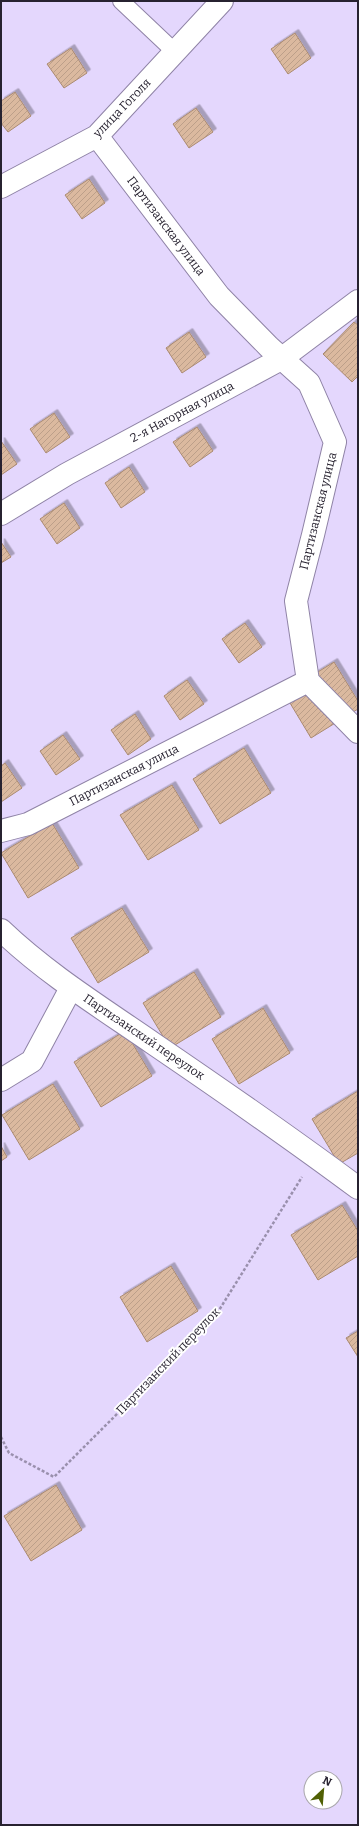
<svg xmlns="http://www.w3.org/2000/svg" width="359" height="1826" font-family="Bitter,serif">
<defs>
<pattern id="building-hatch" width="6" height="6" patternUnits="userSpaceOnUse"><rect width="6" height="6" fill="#dbb99f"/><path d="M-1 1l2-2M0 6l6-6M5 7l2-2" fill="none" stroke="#bc9f89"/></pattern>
<filter id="shadow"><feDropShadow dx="3.5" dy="-3.5" stdDeviation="0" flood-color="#0004"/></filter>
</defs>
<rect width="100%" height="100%" fill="#e4d7fd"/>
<!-- building -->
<path fill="url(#building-hatch)" stroke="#aa8a71" filter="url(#shadow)" d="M295,33L311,58L288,74L271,49Z
M71,48L87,73L64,88L47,64Z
M15,92L31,116L8,132L1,123V101Z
M196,108L213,132L189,148L173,124Z
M89,179L105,203L82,219L65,195Z
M354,322L358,325V376L352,382L323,354Z
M189,332L206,357L182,373L166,348Z
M54,413L70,437L46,453L30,429Z
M197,427L213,451L190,467L173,442Z
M1,441L17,464L1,475Z
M129,467L145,492L121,508L105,483Z
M64,503L80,528L57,544L40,519Z
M1,542L11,557L1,563Z
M245,623L262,647L239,663L222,639Z
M334,662L358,701V709L311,738L284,693Z
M187,680L204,704L180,720L164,696Z
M135,714L151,739L128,755L111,730Z
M63,735L80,759L56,775L40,751Z
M244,748L271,793L220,824L193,779Z
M5,763L22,788L1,802V766Z
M172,785L199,830L148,860L120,815Z
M52,823L79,868L28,898L1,853Z
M122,908L149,952L98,983L71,938Z
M194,972L221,1017L170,1048L143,1003Z
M263,1008L290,1053L239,1084L212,1039Z
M125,1031L152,1076L101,1107L74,1062Z
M53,1084L80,1129L29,1160L2,1115Z
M358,1091V1153L339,1164L312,1119Z
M1,1146L7,1157L1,1161Z
M342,1205L358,1231V1256L318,1280L291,1235Z
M171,1266L198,1311L147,1342L120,1297Z
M358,1331V1357L346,1338Z
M56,1485L82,1530L31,1561L4,1516Z"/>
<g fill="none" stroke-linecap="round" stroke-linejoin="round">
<defs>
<path id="lane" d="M121,1L175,52"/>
<path id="street" d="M97,136L219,296L269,347L309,383L335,442L313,535L296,601L308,681L358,732
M1,187L97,136L222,1
M1,514L67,474L281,359L358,301
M1,831L28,824L308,681
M1,930C47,974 102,1008 154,1044C223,1091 291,1138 358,1188
M1,1080L32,1061L71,988"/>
</defs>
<!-- lane casing -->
<use href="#lane" stroke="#8f83a6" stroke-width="18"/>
<!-- street casing -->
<use href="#street" stroke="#8f83a6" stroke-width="24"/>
<!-- path -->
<path stroke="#9a90ad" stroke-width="2.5" stroke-dasharray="3 2" stroke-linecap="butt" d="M1,1437L9,1453L54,1477L216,1315L302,1177"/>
<!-- lane -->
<use href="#lane" stroke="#fff" stroke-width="16"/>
<!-- street -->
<use href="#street" stroke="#fff" stroke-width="22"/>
</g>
<g text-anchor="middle" stroke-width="4" stroke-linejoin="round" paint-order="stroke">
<!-- street labels -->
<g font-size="12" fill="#272230" stroke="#fff">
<text transform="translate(122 108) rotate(-46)" y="4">улица Гоголя</text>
<text transform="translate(166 226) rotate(53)" y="4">Партизанская улица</text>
<text transform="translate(182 412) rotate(-28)" y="4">2-я Нагорная улица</text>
<text transform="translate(318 511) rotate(-76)" y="4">Партизанская улица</text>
<text transform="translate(124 775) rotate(-27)" y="4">Партизанская улица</text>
<text transform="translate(144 1037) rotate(34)" y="4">Партизанский переулок</text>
<text transform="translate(168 1361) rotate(-46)" y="4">Партизанский переулок</text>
</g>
</g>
<!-- border -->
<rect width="359" height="1826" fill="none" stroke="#272230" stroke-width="4"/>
<!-- north arrow -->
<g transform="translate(323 1790) rotate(26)"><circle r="19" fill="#ffffff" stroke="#a9a7ac"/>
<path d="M0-3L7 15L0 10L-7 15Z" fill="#506004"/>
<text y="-6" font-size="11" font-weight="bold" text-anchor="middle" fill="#272230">N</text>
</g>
</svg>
